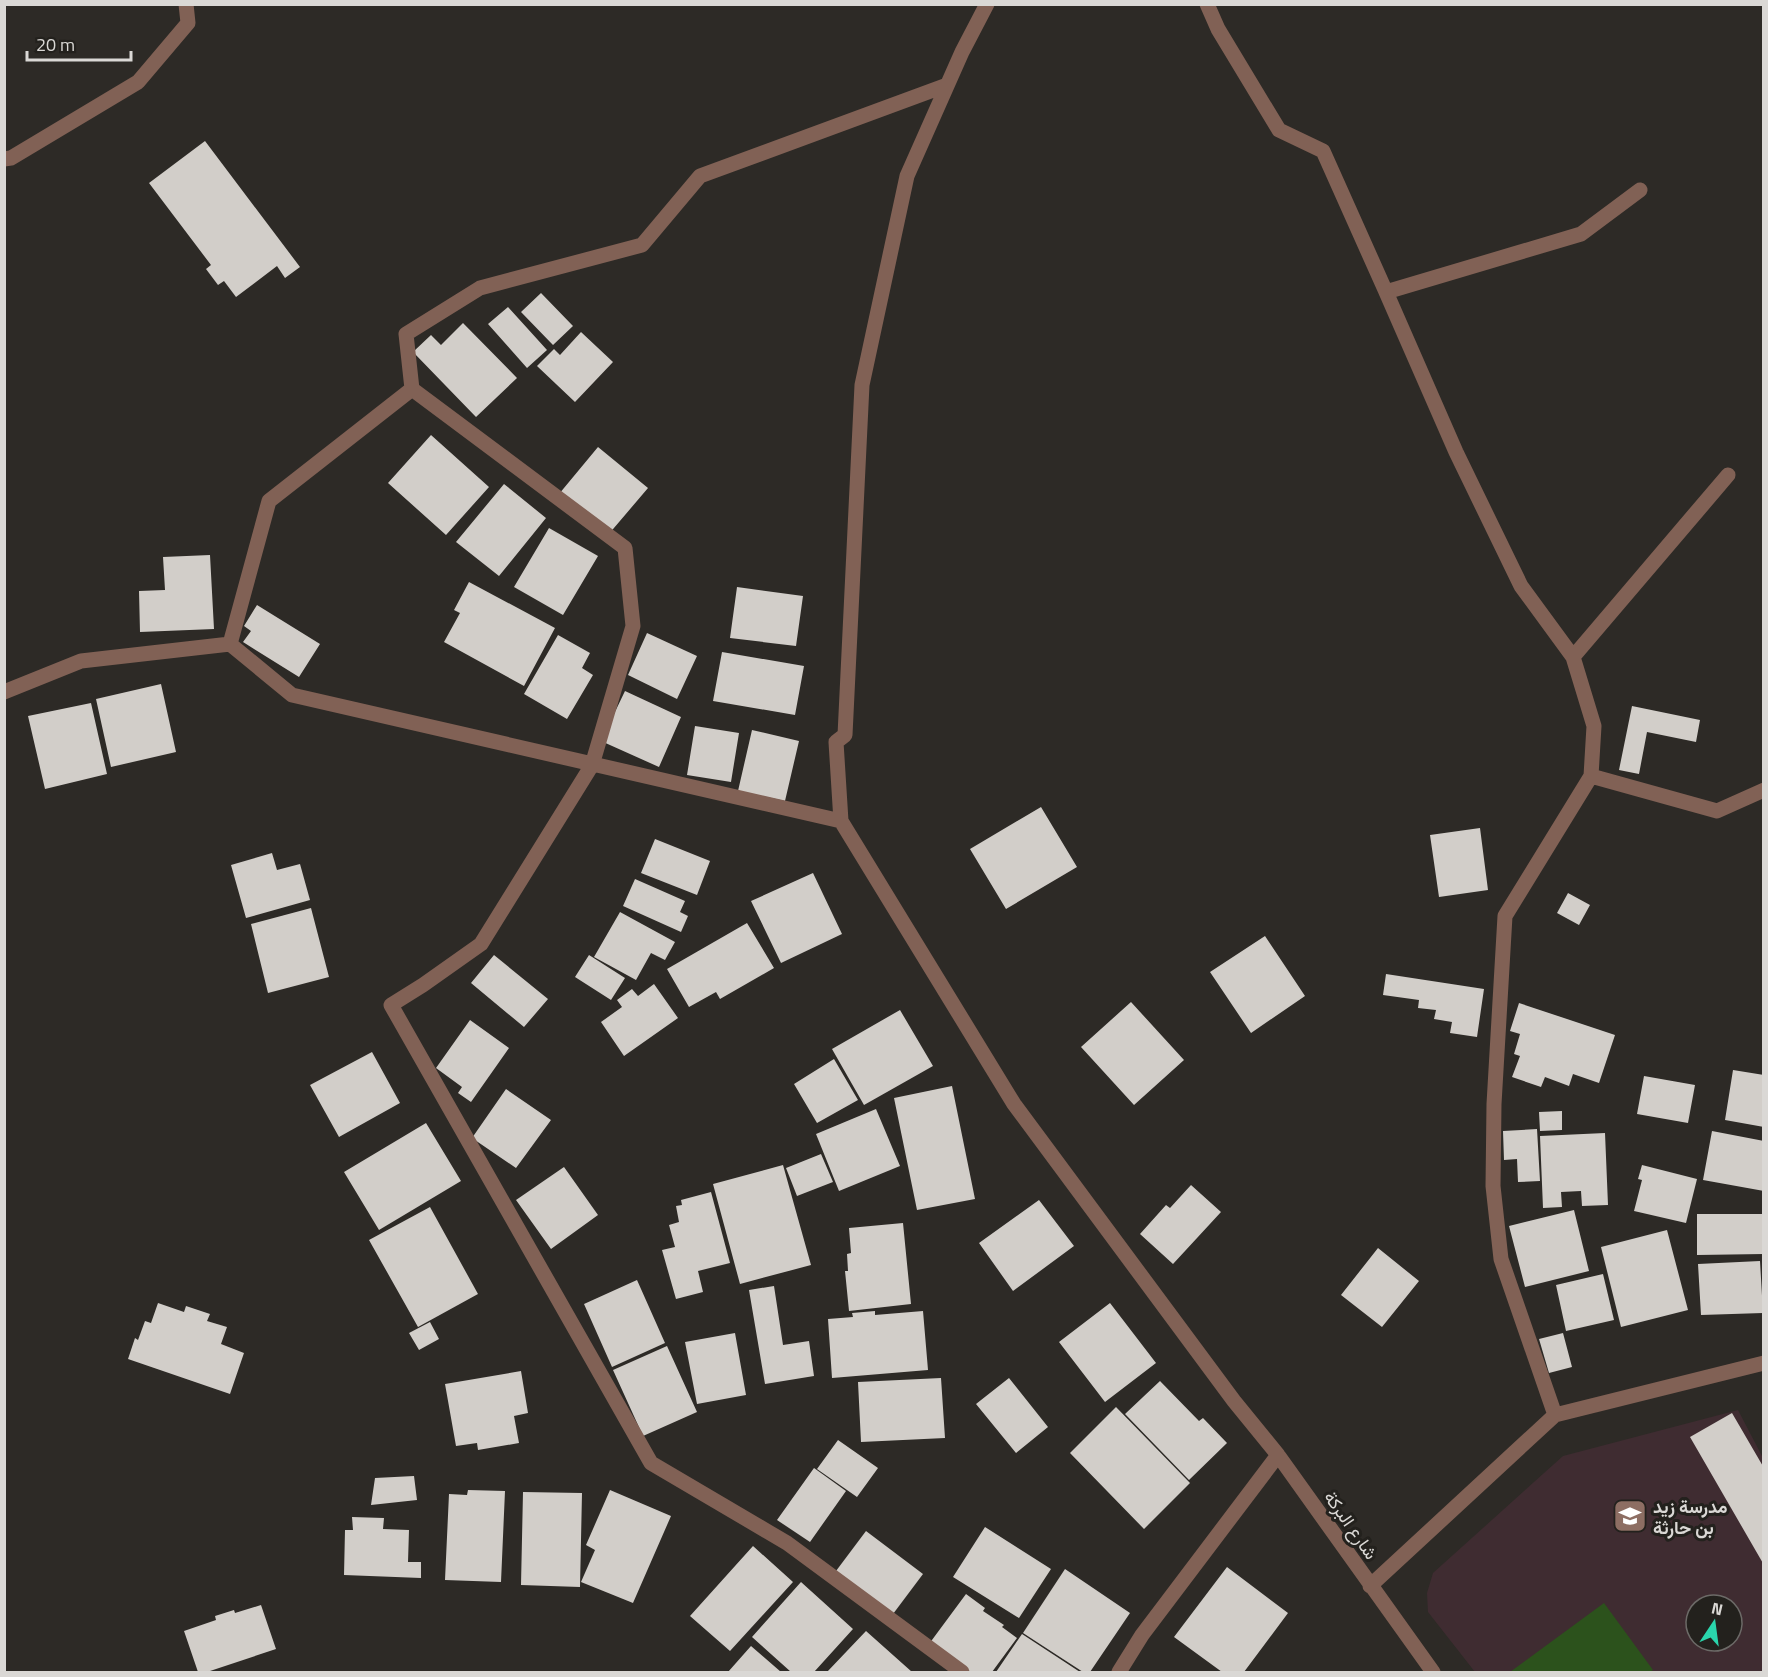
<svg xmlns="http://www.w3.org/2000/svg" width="1768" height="1677" viewBox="0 0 1768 1677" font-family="'Titillium Web',Vazirmatn,sans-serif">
<rect width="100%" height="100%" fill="#2d2a26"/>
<path fill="#3f2c31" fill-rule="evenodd" d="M1738,1410L1763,1458V1672H1475L1428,1612L1427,1593L1433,1573L1563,1456ZM1696,1605H1732V1641H1696Z"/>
<path fill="#2c521c" d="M1604,1603L1653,1670L1650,1672H1510Z"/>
<path fill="#d2cec9" d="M205,141L300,267L285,278L277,266L236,297L224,281L218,285L206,269L211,265L149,183Z
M541,293L573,326L553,345L521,312Z
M508,307L547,350L527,368L488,324Z
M463,323L517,378L476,417L413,352L431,335L441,345Z
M581,332L613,362L575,402L537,366L554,349L560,355Z
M431,435L489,487L446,535L388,483Z
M598,447L648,488L608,535L559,494Z
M504,484L546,518L499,576L456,542Z
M549,528L598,556L563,615L514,587Z
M210,555L214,629L140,632L139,591L165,590L163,557Z
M469,582L555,628L524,686L444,642L460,613L454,610Z
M737,587L803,596L796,646L730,638Z
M257,605L320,644L299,677L243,642L251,631L244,626Z
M647,633L697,656L677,699L628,675Z
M558,635L590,653L582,668L593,675L567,719L524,694Z
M722,652L804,666L795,715L713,701Z
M161,684L176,752L111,767L96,699Z
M625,691L681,717L659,767L601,741Z
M91,703L107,774L45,789L28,716Z
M1632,706L1700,720L1696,742L1647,732L1639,774L1619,770Z
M695,726L739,733L731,782L687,775Z
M752,730L799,741L785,801L738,791Z
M1041,807L1077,867L1006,909L970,849Z
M1480,828L1488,890L1439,897L1430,835Z
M655,839L710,861L697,895L641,873Z
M272,853L277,870L300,864L310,900L246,918L231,865Z
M813,873L842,934L781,963L751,901Z
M635,879L685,901L680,912L688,916L681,932L623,906Z
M1568,893L1590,905L1579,925L1557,913Z
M311,908L329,977L268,993L251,924Z
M620,912L675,942L665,960L651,953L636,980L594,957Z
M747,923L774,968L720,999L716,992L689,1007L667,969Z
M1265,936L1305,996L1251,1033L1210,972Z
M494,955L548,999L524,1027L471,983Z
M589,955L625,978L611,1000L575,977Z
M1386,974L1484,989L1477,1037L1450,1033L1452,1022L1434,1019L1436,1010L1418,1008L1419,1000L1383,995Z
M654,984L678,1018L624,1056L601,1022L622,1007L617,1000L632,989L638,996Z
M1131,1002L1184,1060L1134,1105L1081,1047Z
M1519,1003L1615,1035L1599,1083L1573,1074L1569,1086L1545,1077L1541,1087L1512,1077L1520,1056L1514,1054L1520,1034L1510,1031Z
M900,1010L933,1066L864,1105L832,1049Z
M470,1020L509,1048L471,1102L458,1093L462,1087L436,1068Z
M372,1052L400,1103L339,1137L310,1085Z
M834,1059L858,1100L817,1123L794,1084Z
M1733,1070L1764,1075V1127L1725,1120Z
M1644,1076L1695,1085L1688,1123L1637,1114Z
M952,1086L975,1199L917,1210L894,1098Z
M506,1089L551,1120L516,1168L472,1138Z
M876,1109L900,1166L839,1191L816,1134Z
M1562,1111V1130L1540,1131L1539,1112Z
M426,1123L461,1181L379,1230L344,1172Z
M1537,1129L1540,1181L1518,1182L1517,1159L1504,1160L1503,1131Z
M1712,1131L1764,1141V1191L1703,1180Z
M1605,1133L1608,1205L1582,1206L1581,1191L1561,1192L1562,1207L1543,1208L1540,1136Z
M821,1154L833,1182L797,1196L786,1168Z
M783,1165L811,1265L740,1284L713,1184Z
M1642,1165L1697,1179L1686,1223L1634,1211L1642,1180L1638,1179Z
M564,1167L598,1215L551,1249L516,1200Z
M1191,1185L1221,1212L1173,1264L1140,1234L1166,1205L1170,1208Z
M711,1192L730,1263L698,1271L703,1292L676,1299L662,1250L675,1247L669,1225L679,1222L676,1206L682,1205L681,1200Z
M1039,1200L1074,1246L1013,1291L979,1243Z
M430,1207L478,1294L418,1327L369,1240Z
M1574,1210L1589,1271L1525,1287L1509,1226Z
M1697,1214H1764V1254L1697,1255Z
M903,1223L911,1304L849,1311L845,1271H848L847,1254L851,1253L849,1228Z
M1667,1230L1688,1310L1621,1327L1601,1247Z
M1378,1248L1419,1281L1382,1327L1341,1295Z
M1760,1261L1763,1313L1701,1315L1698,1264Z
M1603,1274L1614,1320L1566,1331L1556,1285Z
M637,1280L665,1343L612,1367L584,1304Z
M774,1286L783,1345L809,1341L814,1376L765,1384L749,1290Z
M158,1303L184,1312L186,1306L210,1314L207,1321L227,1327L221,1344L244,1353L230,1394L128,1359L135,1338L138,1340L145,1321L151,1323Z
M1110,1303L1156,1363L1105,1402L1059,1342Z
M875,1311V1315L923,1311L928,1370L832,1378L828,1319L853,1317L852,1313Z
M430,1322L439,1339L419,1350L409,1333Z
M735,1333L746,1395L697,1404L685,1342Z
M1563,1333L1572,1367L1549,1373L1539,1339Z
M667,1346L697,1412L643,1436L613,1370Z
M521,1371L528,1413L514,1416L519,1443L478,1450L477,1443L456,1446L445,1384Z
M941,1378L945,1438L861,1442L858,1382Z
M1009,1378L1048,1427L1016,1453L976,1404Z
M1160,1381L1199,1421L1203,1418L1227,1443L1189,1480L1125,1414Z
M1116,1407L1190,1483L1144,1529L1070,1453Z
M1732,1413L1764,1468V1565L1690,1437Z
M838,1440L878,1468L857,1497L817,1469Z
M814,1468L846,1491L810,1542L777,1520Z
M414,1476L417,1500L371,1505L375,1478Z
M468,1490L505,1491L501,1582L445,1580L449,1494L467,1495Z
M610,1490L671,1516L633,1603L581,1582L595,1550L586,1545Z
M523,1492L582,1493L580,1587L521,1585Z
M352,1517L384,1518L383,1529L409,1530L408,1562H421V1578L344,1575L345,1530H353Z
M985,1527L1051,1569L1019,1618L953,1577Z
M866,1531L923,1574L893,1614L836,1571Z
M753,1546L793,1582L730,1651L690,1616Z
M1227,1567L1288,1613L1244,1672H1222L1174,1637Z
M1065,1569L1130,1613L1090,1672H1083L1023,1633Z
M801,1582L853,1629L814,1672H791L752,1637Z
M966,1594L985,1608L983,1611L1004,1625L1002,1627L1017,1638L992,1672H969L929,1644Z
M261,1605L276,1649L207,1672H198L184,1631L216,1620L215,1616L234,1610L235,1613Z
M866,1631L912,1672H827Z
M1022,1634L1080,1672H996Z
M751,1646L781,1672H728Z"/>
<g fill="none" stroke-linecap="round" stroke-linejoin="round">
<path stroke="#816155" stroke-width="15" d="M987,4L962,52L907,176L862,385L845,735L836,742L841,821L1014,1104L1234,1401L1278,1455L1433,1672
M1207,4L1218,29L1279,130L1323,151L1386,292
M4,159L11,158L138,82L188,23L186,4
M412,389L625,548L633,626L592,765L481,944L423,985L391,1005L651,1463L787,1543L962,1672
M230,644L269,501L412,389L406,334L480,288L642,245L700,176L947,85
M1573,657L1728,475
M4,692L81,661L230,644L292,695L841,821
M1591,776L1717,811L1764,790
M1555,1415L1501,1259L1493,1186L1494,1104L1505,916L1591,776L1594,726L1573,657L1521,586L1456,452L1386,292L1581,234L1640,190
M1370,1586L1555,1415L1764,1363
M1119,1672L1142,1635L1278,1455"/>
</g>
<defs>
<symbol id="school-square" viewBox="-11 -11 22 22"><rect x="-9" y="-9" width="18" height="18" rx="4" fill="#8d6e63" stroke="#23211d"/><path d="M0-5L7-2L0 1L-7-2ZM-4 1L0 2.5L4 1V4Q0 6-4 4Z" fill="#fff"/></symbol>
</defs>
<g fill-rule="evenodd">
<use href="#school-square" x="1611" y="1497" width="38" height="38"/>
</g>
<g text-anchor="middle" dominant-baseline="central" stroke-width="6" stroke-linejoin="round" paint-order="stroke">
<g font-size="18" font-weight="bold" fill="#dad8d5" stroke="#23211d" text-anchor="start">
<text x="1653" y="1506">مدرسة زيد<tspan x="1653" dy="21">بن حارثة</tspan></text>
</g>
<g font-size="18" fill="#dad8d5" stroke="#23211d">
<text transform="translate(1351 1525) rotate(55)">شارع البركة</text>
</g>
</g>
<rect width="1768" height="1677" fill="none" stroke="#dad8d5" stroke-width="12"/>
<g transform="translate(1714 1623) rotate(13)"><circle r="28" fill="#23211d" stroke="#6c6a67" stroke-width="1.5"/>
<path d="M0-4.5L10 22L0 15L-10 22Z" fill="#2ad5ac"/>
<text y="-9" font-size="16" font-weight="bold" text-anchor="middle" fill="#dad8d5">N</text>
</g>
<path d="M27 51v9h104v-9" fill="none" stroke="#dad8d5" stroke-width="3"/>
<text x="36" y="51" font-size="18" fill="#dad8d5" stroke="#23211d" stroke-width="4.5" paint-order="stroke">20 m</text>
</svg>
